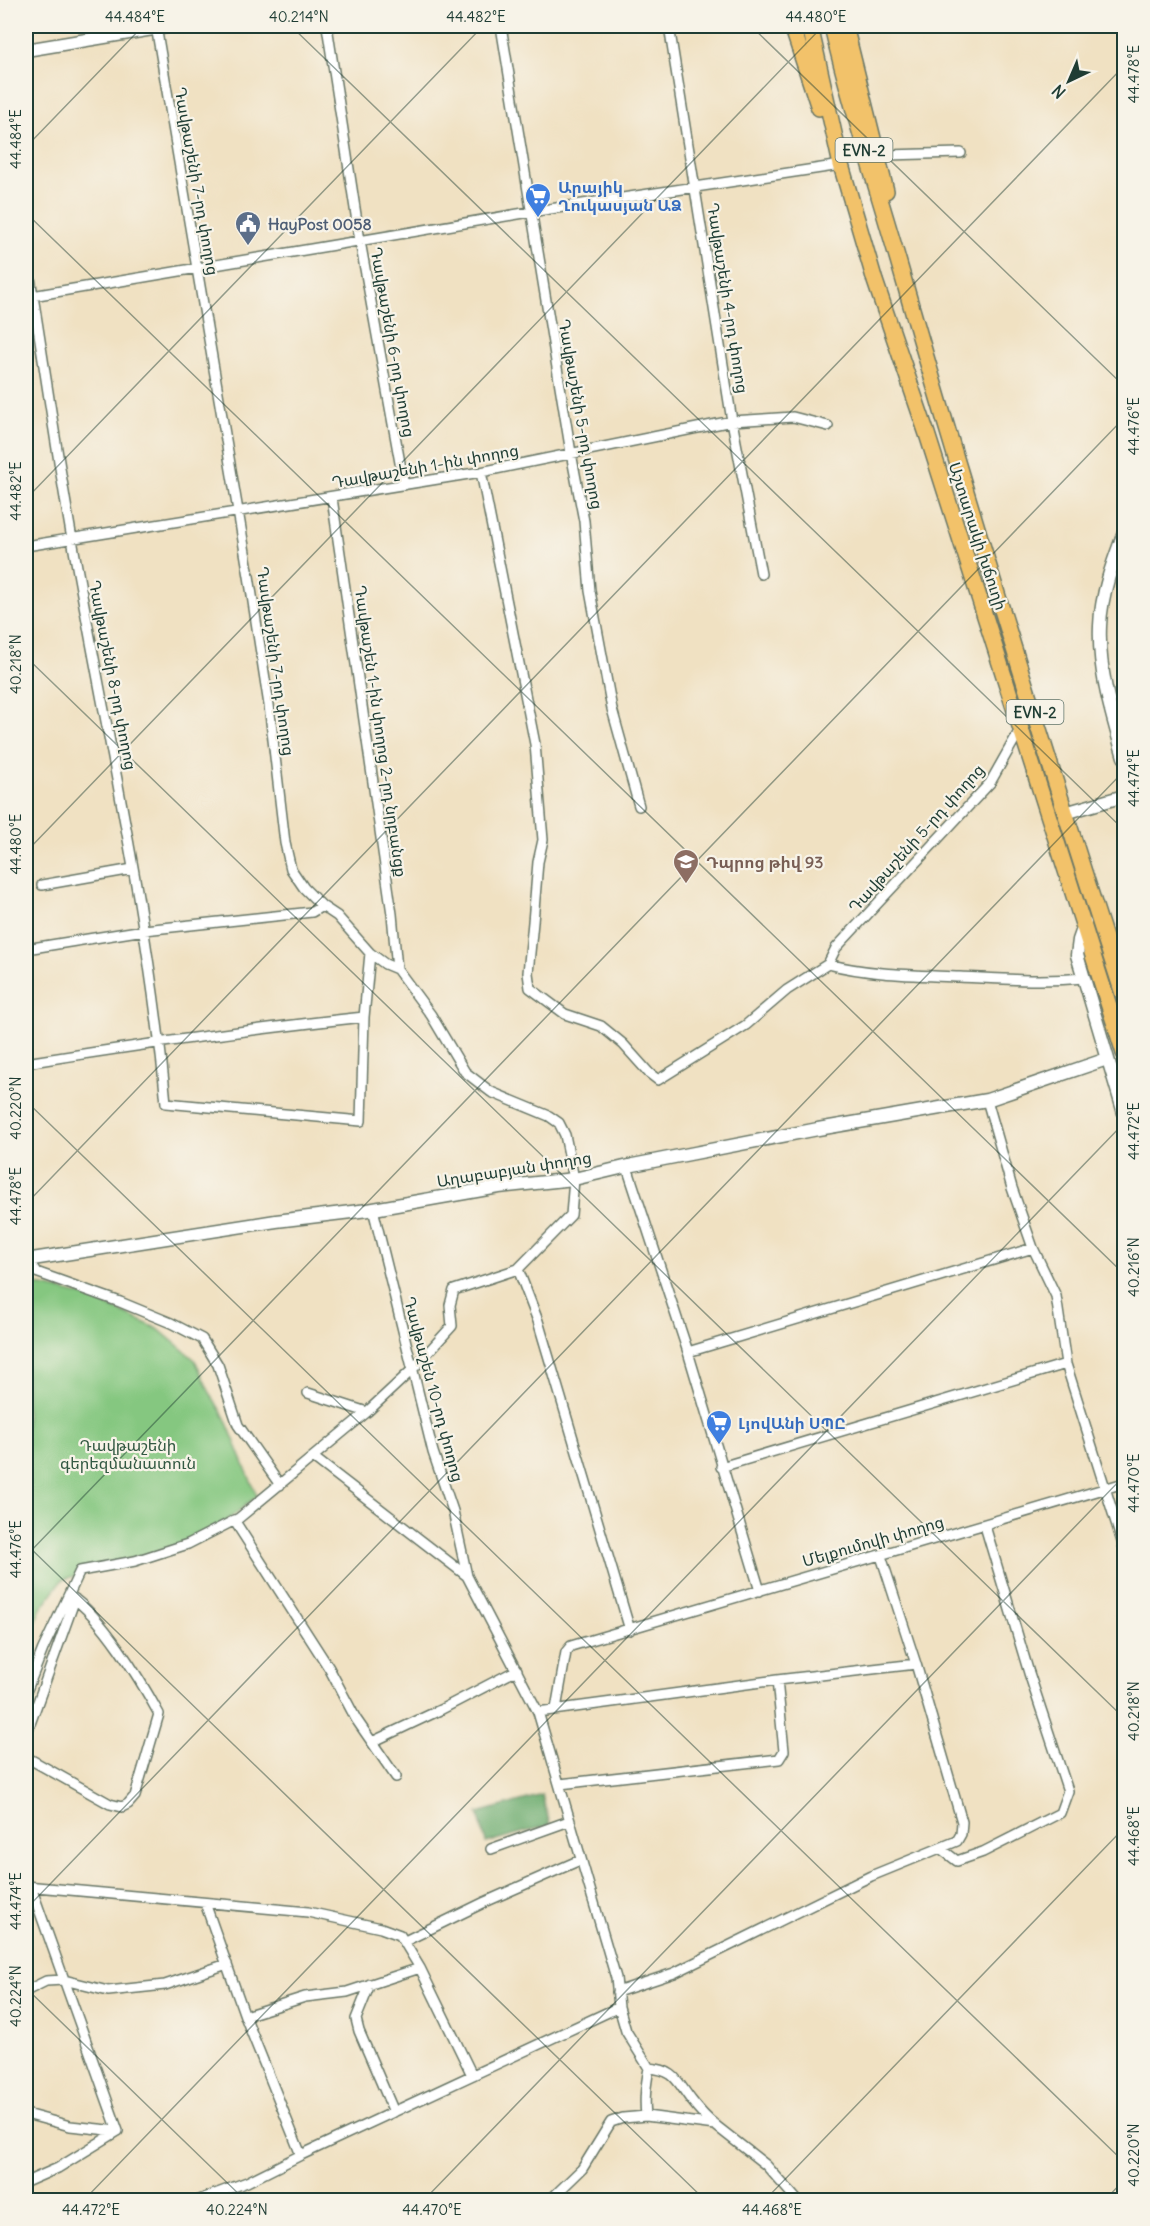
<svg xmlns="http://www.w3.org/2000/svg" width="1150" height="2226" viewBox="0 0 1150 2226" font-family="Delius,'Noto Sans Armenian',sans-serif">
<rect width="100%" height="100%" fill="#f7f3e8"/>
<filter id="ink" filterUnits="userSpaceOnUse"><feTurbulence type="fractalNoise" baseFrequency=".0167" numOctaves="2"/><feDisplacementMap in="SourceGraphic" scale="12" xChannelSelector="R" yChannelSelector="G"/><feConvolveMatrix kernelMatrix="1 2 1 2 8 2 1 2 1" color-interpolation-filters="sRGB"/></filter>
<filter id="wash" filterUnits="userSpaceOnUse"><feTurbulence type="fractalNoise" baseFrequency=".008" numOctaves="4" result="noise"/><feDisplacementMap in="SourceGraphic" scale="24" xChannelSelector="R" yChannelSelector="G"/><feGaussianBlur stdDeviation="1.35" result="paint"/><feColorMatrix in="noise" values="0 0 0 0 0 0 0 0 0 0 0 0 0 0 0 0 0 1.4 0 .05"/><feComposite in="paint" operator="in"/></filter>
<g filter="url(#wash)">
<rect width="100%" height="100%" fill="#f0e1c2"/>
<path fill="#85c780" stroke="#52825a" stroke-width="1.5" d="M26,1285L44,1286L91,1298L158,1329L195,1360L209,1391L225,1418L257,1496L214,1531L164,1550L111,1564L62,1580L40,1610L26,1648Z"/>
<path fill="#6cac6e" stroke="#467451" stroke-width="1.5" d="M542,1795L550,1825L486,1843L478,1813Z"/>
</g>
<g filter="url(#ink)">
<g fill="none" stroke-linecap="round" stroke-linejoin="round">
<defs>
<path id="minor" d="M327,26L360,241L404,485
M501,26L571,453L584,521L590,591L612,709L639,806
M669,26L732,421L761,574
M880,161L887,155L961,153
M26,253C42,348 55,444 72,539C105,727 148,913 166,1103L361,1121L364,1017
M26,297L530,212L841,165
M481,472L535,744L543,840L538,862L533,922L528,973L530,988L565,1014L601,1026L623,1044L649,1073L658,1080L746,1025L787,990L828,964C870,975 916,975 960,977C1002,979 1043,982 1084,978
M332,498L392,914L397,969
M26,546L481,472L732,421L793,417L828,426
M42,885L133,869
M26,949L144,930L312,912L322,906
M828,964L836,948L990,783L1021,728
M26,1063C138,1045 251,1029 364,1017L370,953
M987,1100L1012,1188L1033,1248L1056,1296L1066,1364L1124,1548
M627,1167L688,1352L760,1591
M373,1209L433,1452L453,1511L467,1576
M28,1260L36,1272L120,1302L171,1323L202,1339L218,1365L238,1425L280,1485
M518,1269L538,1321L630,1630
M688,1352L1033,1248
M308,1393L367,1412
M313,1457L467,1576L538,1712L616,1978L619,2007L626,2031L649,2068C646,2085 644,2098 646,2116L623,2118L611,2122L582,2169L550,2200
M721,1467L1066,1364
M234,1520L329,1668L356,1719L396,1777
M26,1692L43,1649L80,1571L135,1561L188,1544L239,1518L367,1412L412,1370L452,1326L450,1305L454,1290L518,1269L571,1215L574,1179L565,1135L559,1123L549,1116L491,1092L465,1072L431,1015L397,969L385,964L370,953L337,916L322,906L304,888L291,869L285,843L269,705L249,576L156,26
M556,1709L566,1652L571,1646L1124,1483
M538,1712L777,1680L916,1664
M26,1735L75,1599
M372,1742L440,1710L517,1670
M26,1757L110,1804L122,1807L128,1804L135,1796L159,1714C140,1679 102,1616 69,1595
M560,1784L779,1759L784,1751L777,1680
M940,1848L957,1861L983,1852L1060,1813L1068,1791L1029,1673L985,1526
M491,1849L569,1821
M26,1886L308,1912L381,1928L400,1935L420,1968L472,2075
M31,1887L118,2131
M205,1903L245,2016
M405,1941L485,1902L580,1860
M370,1984L356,2019L359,2031L394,2112
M26,1991L46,1981L64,1980L108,1991L165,1985L227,1964
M617,1992L674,1973L871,1876L957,1841L961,1834L962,1822L916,1664L881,1556
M649,2068C676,2070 677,2082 692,2101C699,2110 706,2118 715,2125
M26,2114L70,2126L118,2131
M646,2116L715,2125L766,2165L797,2200
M301,2155L245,2016L305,1997L347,1992L420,1968
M26,2182L58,2168L118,2131
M199,2200L247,2182L301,2155L619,2007"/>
<path id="tertiary" d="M26,50L171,26
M1124,533C1113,562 1101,594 1100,626C1098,671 1112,715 1124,757
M1065,813L1124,796
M1085,923L1079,940L1077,955L1124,1113
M26,1260L276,1221L368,1210L499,1187L574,1179L633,1165L818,1129L987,1100L1107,1059"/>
<path id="primary" d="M792,26L819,108
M810,26L841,165L875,281L927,434L1124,1053
M832,26C853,117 883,205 908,295C976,531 1049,764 1124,997
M845,26L886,191"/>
</defs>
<use href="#minor" stroke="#687666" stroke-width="12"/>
<use href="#tertiary" stroke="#687666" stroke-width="15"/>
<use href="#primary" stroke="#687666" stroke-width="18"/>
<use href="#minor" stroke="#fff" stroke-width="9"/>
<use href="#tertiary" stroke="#fff" stroke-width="12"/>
<use href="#primary" stroke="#f2c26a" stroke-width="15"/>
</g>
</g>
<path fill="none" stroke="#1f3d34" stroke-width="1.5" stroke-opacity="0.45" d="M291,26L1124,830M751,26L1124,386M26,147L143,26M26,213L1124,1274M26,499L483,26M26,657L1124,1718M26,852L823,26M26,1101L1124,2162M26,1204L1124,66M26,1544L705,2200M26,1556L1124,418M26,1909L1124,771M26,1988L245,2200M84,2200L1124,1123M424,2200L1124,1476M765,2200L1124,1828M1105,2200L1124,2180"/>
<defs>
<symbol id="supermarket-pin" viewBox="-11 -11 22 30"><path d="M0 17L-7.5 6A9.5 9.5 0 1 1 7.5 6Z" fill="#3f7fe0" stroke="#f7f3e8"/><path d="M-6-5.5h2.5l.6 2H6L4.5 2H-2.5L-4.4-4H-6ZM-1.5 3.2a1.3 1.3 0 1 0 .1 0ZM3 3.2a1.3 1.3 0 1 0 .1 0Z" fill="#fff"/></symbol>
<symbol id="civic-pin" viewBox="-11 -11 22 30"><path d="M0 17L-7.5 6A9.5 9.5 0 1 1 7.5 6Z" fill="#5c6f8a" stroke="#f7f3e8"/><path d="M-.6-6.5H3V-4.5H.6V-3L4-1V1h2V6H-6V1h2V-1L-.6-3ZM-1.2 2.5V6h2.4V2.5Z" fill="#fff"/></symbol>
<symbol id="school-pin" viewBox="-11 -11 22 30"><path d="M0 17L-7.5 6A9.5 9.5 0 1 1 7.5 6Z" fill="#8d6e63" stroke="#f7f3e8"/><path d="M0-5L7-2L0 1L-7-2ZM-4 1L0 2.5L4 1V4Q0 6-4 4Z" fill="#fff"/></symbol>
</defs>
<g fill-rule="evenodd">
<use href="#supermarket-pin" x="523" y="181" width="30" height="40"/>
<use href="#civic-pin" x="233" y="209" width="30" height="40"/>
<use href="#school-pin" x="671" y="847" width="30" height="40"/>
<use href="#supermarket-pin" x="704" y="1408" width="30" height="40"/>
</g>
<g text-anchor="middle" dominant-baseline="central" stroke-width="4.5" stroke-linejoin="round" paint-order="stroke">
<g fill="#f7f3e8" stroke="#60746a" stroke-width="1.5">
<rect x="835.5" y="138" width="57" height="24" rx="4.5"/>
<rect x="1006.5" y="700" width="57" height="24" rx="4.5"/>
</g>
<g font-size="15" font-weight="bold" fill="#1f3d34">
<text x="864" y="150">EVN-2</text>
<text x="1035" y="712">EVN-2</text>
</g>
<g font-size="16" fill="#1f3d34" stroke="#f7f3e8">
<text transform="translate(197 181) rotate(80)">Դավթաշենի 7-րդ փողոց</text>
<text transform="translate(728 298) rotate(81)">Դավթաշենի 4-րդ փողոց</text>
<text transform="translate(393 342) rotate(80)">Դավթաշենի 6-րդ փողոց</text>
<text transform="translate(581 414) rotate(80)">Դավթաշենի 5-րդ փողոց</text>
<text transform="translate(425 466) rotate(-10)">Դավթաշենի 1-ին փողոց</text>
<text transform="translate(978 536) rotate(72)">Աշտարակի խճուղի</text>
<text transform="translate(276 661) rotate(82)">Դավթաշենի 7-րդ փողոց</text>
<text transform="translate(113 675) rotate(79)">Դավթաշենի 8-րդ փողոց</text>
<text transform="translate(381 731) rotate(82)">Դավթաշեն 1-ին փողոց 2-րդ նրբանցք</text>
<text transform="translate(916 838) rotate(-48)">Դավթաշենի 5-րդ փողոց</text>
<text transform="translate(514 1169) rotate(-9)">Աղաբաբյան փողոց</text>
<text transform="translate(434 1389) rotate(75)">Դավթաշեն 10-րդ փողոց</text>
<text transform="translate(873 1541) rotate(-16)">Մելքումովի փողոց</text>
</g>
<g font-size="16" font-weight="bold" fill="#366cbe" stroke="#f7f3e8" text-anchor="start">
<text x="558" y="187">Արայիկ<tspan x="558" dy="18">Ղուկասյան ԱՁ</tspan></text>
<text x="738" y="1423">ԼյովԱնի ՍՊԸ</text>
</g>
<g font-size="16" font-weight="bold" fill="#4e5e75" stroke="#f7f3e8" text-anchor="start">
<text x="268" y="224">HayPost 0058</text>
</g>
<g font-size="16" font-weight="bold" fill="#785e54" stroke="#f7f3e8" text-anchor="start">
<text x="706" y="862">Դպրոց թիվ 93</text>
</g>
<g font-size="16" fill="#335943" stroke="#f7f3e8">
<text x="128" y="1445">Դավթաշենի<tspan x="128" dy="18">գերեզմանատուն</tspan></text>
</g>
</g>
<rect width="1150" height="2226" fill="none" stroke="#f7f3e8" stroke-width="66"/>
<g transform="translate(1069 81) rotate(224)" stroke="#f7f3e8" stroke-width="4.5" paint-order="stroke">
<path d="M0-4.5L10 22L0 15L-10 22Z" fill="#1f3d34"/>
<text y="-9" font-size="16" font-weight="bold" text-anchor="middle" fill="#1f3d34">N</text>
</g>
<rect x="33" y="33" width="1084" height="2160" fill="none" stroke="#1f3d34" stroke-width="2"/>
<g font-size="15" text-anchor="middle" fill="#1f3d34">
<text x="135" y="22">44.484°E</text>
<text x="299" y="22">40.214°N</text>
<text x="476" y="22">44.482°E</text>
<text x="816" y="22">44.480°E</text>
<text transform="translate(1134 74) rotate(-90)" y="5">44.478°E</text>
<text transform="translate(16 139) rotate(-90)" y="5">44.484°E</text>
<text transform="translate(1134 426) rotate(-90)" y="5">44.476°E</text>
<text transform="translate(16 491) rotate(-90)" y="5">44.482°E</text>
<text transform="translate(16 664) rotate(-90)" y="5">40.218°N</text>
<text transform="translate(1134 778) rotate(-90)" y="5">44.474°E</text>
<text transform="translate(16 844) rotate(-90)" y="5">44.480°E</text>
<text transform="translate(16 1108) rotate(-90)" y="5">40.220°N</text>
<text transform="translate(1134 1131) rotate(-90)" y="5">44.472°E</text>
<text transform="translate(16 1196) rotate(-90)" y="5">44.478°E</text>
<text transform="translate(1134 1267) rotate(-90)" y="5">40.216°N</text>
<text transform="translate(1134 1483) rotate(-90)" y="5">44.470°E</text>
<text transform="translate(16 1549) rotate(-90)" y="5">44.476°E</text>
<text transform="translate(1134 1711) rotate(-90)" y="5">40.218°N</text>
<text transform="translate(1134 1836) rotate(-90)" y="5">44.468°E</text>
<text transform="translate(16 1901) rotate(-90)" y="5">44.474°E</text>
<text transform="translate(16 1996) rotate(-90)" y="5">40.224°N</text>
<text transform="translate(1134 2155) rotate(-90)" y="5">40.220°N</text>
<text x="91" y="2215">44.472°E</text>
<text x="237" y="2215">40.224°N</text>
<text x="432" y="2215">44.470°E</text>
<text x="772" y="2215">44.468°E</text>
</g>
</svg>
